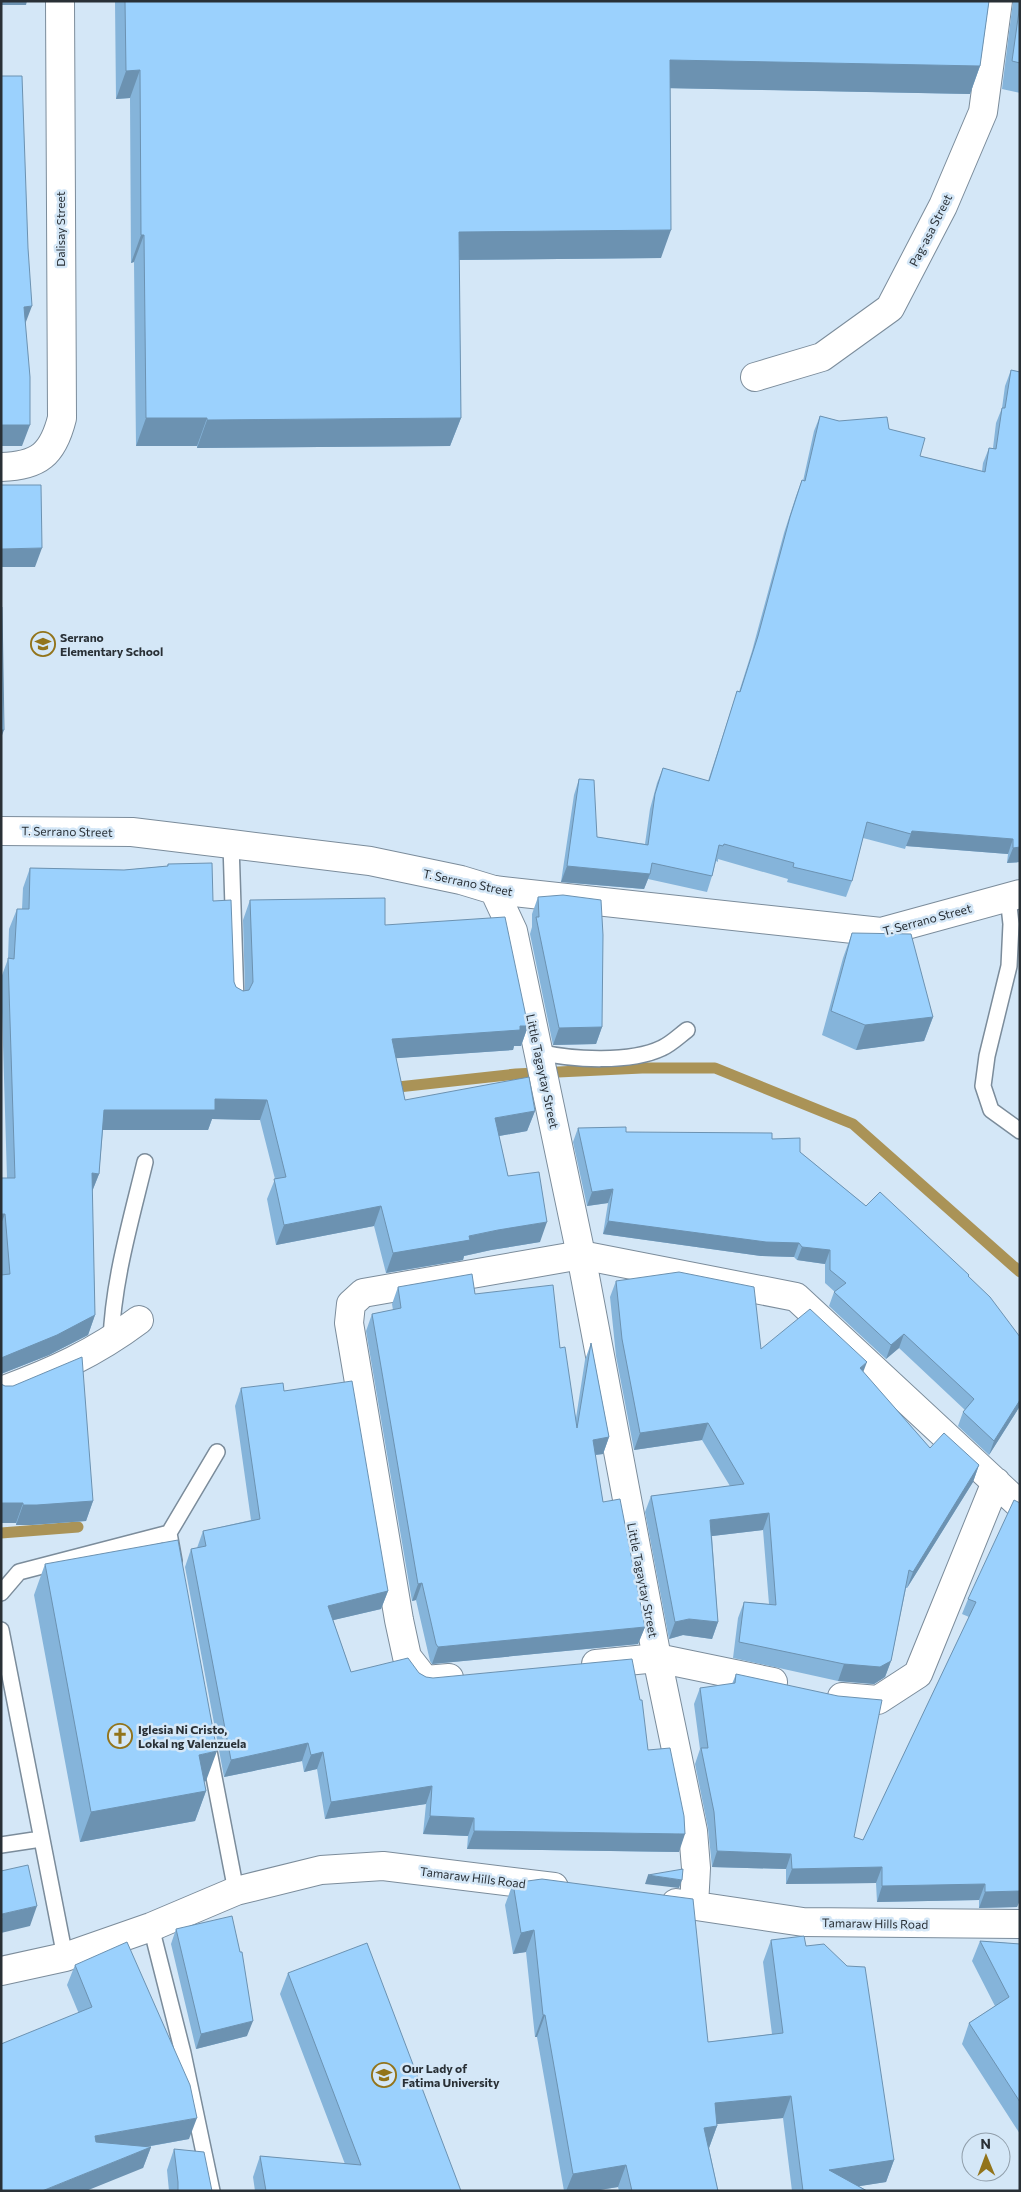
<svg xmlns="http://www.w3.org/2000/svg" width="1021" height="2192" viewBox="0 0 1021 2192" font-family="Commissioner,sans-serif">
<rect width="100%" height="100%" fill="#d4e7f7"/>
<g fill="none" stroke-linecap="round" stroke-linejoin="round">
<path stroke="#aa9357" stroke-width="11" d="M389,1088L516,1074L642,1068H715L853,1124L1020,1272
M1,1533L78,1527"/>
<defs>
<path id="service" d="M231,844L236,1002
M1008,897L1011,924L1009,966L987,1056L983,1086L991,1110L1020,1131
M539,1052C572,1060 631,1063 662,1048C671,1044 679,1036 687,1030
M111,1341C113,1281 131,1220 145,1162
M169,1533L174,1561
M1,1593L19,1572L169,1533L217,1452
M1,1630L65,1957
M208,1746L236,1891
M1,1845L41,1839
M151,1927L183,2053L212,2191"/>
<path id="minor" d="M755,377L822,357L890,308L943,206L983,112L998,1
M1,467C39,466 53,454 62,418L60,1
M494,890L881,932L1020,894
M1,1391C53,1372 95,1353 139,1320
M596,1664L657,1658L773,1682
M449,1678L425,1680L407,1657L399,1620L349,1323L351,1304L363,1293L581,1255L796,1297L1020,1505
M842,1697L878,1700L918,1674L996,1482"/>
<path id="tertiary" d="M1,831L132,832L231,844L370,861L461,880L494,890L513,931L581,1255L657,1658L693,1831L696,1868L694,1906
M676,1903L803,1922L1020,1924
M1,1971L65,1957L151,1927L236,1891L321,1870L383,1866L554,1887"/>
</defs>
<use href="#service" stroke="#7b8c9b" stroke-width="18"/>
<use href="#minor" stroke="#7b8c9b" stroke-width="30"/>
<use href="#tertiary" stroke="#7b8c9b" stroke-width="30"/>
<use href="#service" stroke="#fff" stroke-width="15"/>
<use href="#minor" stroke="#fff" stroke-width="28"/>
<use href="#tertiary" stroke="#fff" stroke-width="28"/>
</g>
<path fill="#85b4da" d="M115,1H989L980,66L970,94L670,88L661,258L459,260L461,418L450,446L197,448V446H136L134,262L131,263L130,98L116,99Z
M1013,1H1020V93L1002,89Z
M1011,370L1020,372V862L1007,863L1008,854L906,846L905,849L863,838L852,881L846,897L787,882L788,879L718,859V862L716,861L712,876L707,892L648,879L644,889L561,882L574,795L579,779L597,837L645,844L650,809L657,783L663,768L708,781L732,707L737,691L739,692L752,651L784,533L796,496L802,480L803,481L814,431L820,416L839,421L889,429L920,456L982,471L983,463L989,448H993L996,423L1002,408L1005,386Z
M168,864L213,901L234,982L236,987L243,991H245L243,920L250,900L385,925L528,1026L521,1046H514L513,1050L396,1058L405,1100L535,1111L527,1131L499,1136L508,1176L540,1242L491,1250L464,1256L463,1260L386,1273L374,1226L276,1245L267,1199L275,1179L260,1120L212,1119L208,1130H103L99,1174L92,1192L95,1315L88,1335L49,1355L1,1374V1178H7L1,978L8,959L9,929L17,909H22L23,888L30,868L124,870L167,866Z
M538,897L602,1027L596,1044L553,1045L530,934L532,927V914Z
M852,933L933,1017L924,1041L856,1050L822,1035L843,958Z
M578,1128L626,1132L772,1139L800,1152L866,1206L968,1277L1020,1337V1406L989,1455L958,1426L963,1412L965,1410L899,1348L886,1359L829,1306L834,1292H835L825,1283V1264L797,1260L794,1257L761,1256L603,1234L608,1203L587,1206L573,1142Z
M616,1281L761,1349L863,1372L930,1448L979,1465L973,1482L907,1588H906L891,1661L885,1677L874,1684L838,1681L733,1658L738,1618L744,1602L769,1604L763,1530L712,1536L718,1622L712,1639L683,1635L669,1639L645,1512L651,1496L730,1486L702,1440L634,1450L616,1356L610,1297Z
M398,1287L475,1294L560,1348L576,1418L585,1360L591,1343L609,1437L603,1454L595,1455L603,1502L645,1627L638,1644L432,1664L430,1661L416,1600L412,1601L366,1331L372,1314L393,1310L392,1304Z
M1,1384L93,1501L86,1521L30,1525H16V1523H1Z
M241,1388L284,1391L388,1591L381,1609L333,1620L351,1672L419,1673L426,1677L648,1750L679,1852L467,1849L468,1836L423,1834L426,1804L325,1819L317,1769L304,1772L302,1761L224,1777L185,1567L191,1549L197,1548L203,1531L251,1520L235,1406Z
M1020,1503V1900L1017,1907L979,1908V1900L877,1902L876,1883L786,1884V1869L712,1867L708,1828L695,1764L700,1749L694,1704L700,1688L732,1684L736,1674L854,1837L863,1840L969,1617L962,1614L968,1599Z
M45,1564L206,1781L204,1782L206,1791L195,1821L80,1842L34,1595Z
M513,1883L708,2042L772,2034L763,1962L771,1940L806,1946L894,2160L886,2182L859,2186L867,2191H792L783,2118L717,2124V2126L709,2148L718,2191H619L618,2187L593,2191H564L537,2037H535L526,1952L513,1954L505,1905Z
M176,1929L247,2036L196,2049L171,1944Z
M980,1941L1020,1944V2134L962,2044L969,2023L995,2006L972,1961Z
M75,1965L189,2139L146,2147H151L143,2168L67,1985Z
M288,1973L461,2191H255L253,2177L260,2156L345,2164L280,1994Z
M174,2149L212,2191H169L167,2170Z"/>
<path fill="#6c92b1" d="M1,1H27L26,5H1Z
M670,60L980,66L970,94L660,88Z
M140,70L130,98L116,99L126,71Z
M671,230L661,258L449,260L459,232Z
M141,235H144L134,262L131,263Z
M32,306L24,327V307Z
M146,418H207L197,446H136Z
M461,418L450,446L197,448L207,420Z
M1,425H30L22,446H1Z
M42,548L35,567H1V549Z
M1,730H4L1,738Z
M912,831L1013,839L1008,854L906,846Z
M1020,847V862L1007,863L1013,848Z
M567,866L650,874L644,889L561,882Z
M933,1017L924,1041L856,1050L865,1025Z
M520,1026H528L521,1046H514L513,1050L385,1059L392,1039Z
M602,1027L596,1044L553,1045L559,1028Z
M215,1099L267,1100L260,1120L212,1119L208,1130H97L104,1110Z
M535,1111L527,1131L488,1138L495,1118Z
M92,1173L99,1174L91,1194Z
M613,1189L608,1203L587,1206L592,1192Z
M381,1206L374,1226L276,1245L284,1225Z
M1,1214H5L1,1224Z
M608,1221L799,1243L794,1257L761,1256L603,1234Z
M547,1222L540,1242L491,1250L464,1256L463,1260L386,1273L393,1253L498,1230Z
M802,1247L830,1250L825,1264L797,1260Z
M95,1315L88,1335L49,1355L1,1374V1358Z
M904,1334L899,1348L886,1359L891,1345Z
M867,1362L861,1378L860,1368Z
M1020,1400V1406L989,1455L994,1441Z
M708,1423L702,1440L634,1450L640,1433Z
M609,1437L603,1454L586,1456L593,1440Z
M979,1465L973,1482L907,1588L913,1572Z
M93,1501L86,1521L30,1525H16L23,1505Z
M1,1503H23L16,1523H1Z
M769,1513L763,1530L704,1537L710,1520Z
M422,1583L416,1600L412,1601L418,1584Z
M388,1591L381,1609L321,1623L328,1606Z
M689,1619L718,1622L712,1639L683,1635L669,1639L675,1622Z
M645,1627L638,1644L432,1664L438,1647Z
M891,1661L885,1677L874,1684L838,1681L844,1664Z
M308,1743L302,1761L224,1777L231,1760Z
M217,1751L206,1781L188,1785L199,1755Z
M323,1752L317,1769L304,1772L311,1755Z
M432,1786L426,1804L325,1819L331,1802Z
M206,1791L195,1821L80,1842L91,1812Z
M430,1816L474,1818L468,1836L423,1834Z
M474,1831L685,1834L679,1852L467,1849Z
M717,1851L791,1854L786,1869L712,1867Z
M882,1867L876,1883L786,1884L792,1869Z
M648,1875L682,1880L679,1888L645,1884Z
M985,1884L979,1900L877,1902L882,1886Z
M1020,1891V1900L1017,1907L979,1908L985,1892Z
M37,1906L30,1926L1,1933L2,1914Z
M534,1930L526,1952L513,1954L521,1933Z
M543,2015H545L537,2037H535Z
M253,2021L247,2036L196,2049L201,2034Z
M791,2096L783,2118L707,2125L715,2103Z
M197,2118L189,2139L88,2157L95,2136Z
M717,2126L709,2148L696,2149L704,2128Z
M151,2147L143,2168L86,2191H42Z
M894,2160L886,2182L829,2191V2170Z
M626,2165L618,2187L593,2191H566L573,2174Z"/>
<path fill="#9bd1fd" stroke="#6c92b1" d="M125,1H989L980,66L670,60L671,230L459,232L461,418L207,420V418H146L144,235H141L140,70L126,71Z
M1020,4V63L1012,61Z
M1,76H22L28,248L32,306L24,307L30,377V425H1Z
M1011,370L1020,372V847L1013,848V839L912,831L911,834L867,822L852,881L793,867L794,863L724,844L723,846L719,845L712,876L652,863L650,874L567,866L579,779L594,780L597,837L648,845L655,794L663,768L709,781L737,691L740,692L758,636L790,517L802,480L805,481L820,416L839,421L887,417L889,429L925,438L920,456L985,472L989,448L996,449L1002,408H1005Z
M1,485H41L42,548L1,549Z
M2,607L4,730H1V607Z
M212,863L213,901L231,900L234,982L236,987L243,991L249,990L253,982L250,900L385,898V925L505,917L528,1026H520V1030L392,1039L405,1100L529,1077L535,1111L495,1118L508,1176L539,1172L547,1222L498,1230L469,1236L470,1240L393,1253L381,1206L284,1225L274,1179L286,1177L267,1100L215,1099V1110H104L99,1174L92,1173L95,1315L57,1335L1,1358V1275L10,1274L5,1214H1V1178H15L8,958L14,959L17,909H29L30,868L124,870L168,866V864Z
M563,895L601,900L603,935L602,1027L559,1028L536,917H539L538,897Z
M852,933L911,934L933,1017L865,1025L831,1011Z
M626,1127V1132L772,1133V1139L800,1138V1152L866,1206L880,1192L969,1275L968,1276L990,1297L1020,1337V1400L994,1441L963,1412L974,1399L904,1334L891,1345L834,1292L846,1283L830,1270V1250L802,1247L799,1243L766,1242L608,1221L613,1189L592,1192L578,1128Z
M679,1272L754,1287L761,1349L810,1309L867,1362L860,1368L930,1448L944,1433L979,1465L913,1572L909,1570L891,1661L880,1667L844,1664L739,1642L744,1602L776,1605L769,1513L710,1520L718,1622L689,1619L675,1622L651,1496L744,1484L708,1423L640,1433L622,1339L616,1281Z
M472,1274L475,1294L553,1285L560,1348L565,1347L577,1428L591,1343L609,1437L593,1440L603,1502L620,1499L645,1627L438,1647L436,1644L422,1583L418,1584L372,1314L401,1308L398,1287Z
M82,1357L93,1501L37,1505H23V1503H1V1384L5,1386H13Z
M352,1381L388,1591L328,1606L351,1672L408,1658L419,1673L426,1677L433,1678L632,1659L640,1700H642L648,1750L670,1748L684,1816L685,1834L474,1831V1818L430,1816L432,1786L331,1802L323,1752L311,1755L308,1743L231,1760L191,1549L206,1546L203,1531L260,1519L241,1388L283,1383L284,1391Z
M1014,1500L1020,1503V1891L985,1892V1884L882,1886V1867L792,1869L791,1854L717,1851L714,1812L701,1748H708L700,1688L735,1683L736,1674L838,1696L882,1700L854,1837L863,1840L976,1602L968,1599Z
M178,1540L217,1751L199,1755L206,1791L91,1812L45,1564Z
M28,1865L37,1906L2,1914L3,1918H1V1871Z
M683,1869L682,1880L648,1875Z
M542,1879L693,1899L708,2042L783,2033L771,1940L804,1936L806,1946L824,1944L847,1966L865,1967L894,2160L829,2170L867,2191H803L791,2096L715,2103L717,2126L704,2128L718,2191H632L626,2165L573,2174L545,2015H543L534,1930L521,1933L513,1883Z
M232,1916L240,1952H242L253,2021L201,2034L176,1929Z
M980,1941L1020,1944V2102L969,2023L1009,1997Z
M127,1942L190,2085L197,2118L95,2136L96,2142L151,2147L42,2191H1V2044L92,2007L75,1965Z
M367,1943L461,2191H266L260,2156L361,2165L288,1973Z
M174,2149L204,2152L212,2191H178V2182Z"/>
<defs>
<symbol id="school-ring" viewBox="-11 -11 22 22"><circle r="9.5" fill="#d4e7f7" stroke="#92741b" stroke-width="1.5"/><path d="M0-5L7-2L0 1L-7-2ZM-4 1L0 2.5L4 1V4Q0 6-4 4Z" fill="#92741b"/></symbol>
<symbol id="church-ring" viewBox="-11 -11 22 22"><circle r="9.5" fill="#d4e7f7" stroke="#92741b" stroke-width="1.5"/><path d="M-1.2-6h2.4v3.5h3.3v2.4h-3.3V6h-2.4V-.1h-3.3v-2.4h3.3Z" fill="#92741b"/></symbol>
<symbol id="university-ring" viewBox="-11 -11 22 22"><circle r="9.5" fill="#d4e7f7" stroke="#92741b" stroke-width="1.5"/><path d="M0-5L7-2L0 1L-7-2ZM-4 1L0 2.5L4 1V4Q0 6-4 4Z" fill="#92741b"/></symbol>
</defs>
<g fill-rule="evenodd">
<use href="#school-ring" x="29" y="630" width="28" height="28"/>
<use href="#church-ring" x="106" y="1722" width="28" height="28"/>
<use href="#university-ring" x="370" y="2061" width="28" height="28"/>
</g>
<g text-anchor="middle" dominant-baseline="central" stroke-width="5" stroke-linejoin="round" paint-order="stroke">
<g font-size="12" fill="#293036" stroke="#d4e7f7">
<text transform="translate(60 229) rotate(-90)">Dalisay Street</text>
<text transform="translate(930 230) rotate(-63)">Pag-asa Street</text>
<text transform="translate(67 831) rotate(1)">T. Serrano Street</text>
<text transform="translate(468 882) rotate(12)">T. Serrano Street</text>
<text transform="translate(927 919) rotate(-15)">T. Serrano Street</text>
<text transform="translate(543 1071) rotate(78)">Little Tagaytay Street</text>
<text transform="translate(643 1580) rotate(79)">Little Tagaytay Street</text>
<text transform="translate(473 1877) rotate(7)">Tamaraw Hills Road</text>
<text transform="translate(875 1923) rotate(1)">Tamaraw Hills Road</text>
</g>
<g font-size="12" font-weight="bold" fill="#293036" stroke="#d4e7f7" text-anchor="start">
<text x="60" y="637">Serrano<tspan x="60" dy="14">Elementary School</tspan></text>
<text x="138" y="1729">Iglesia Ni Cristo,<tspan x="138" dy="14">Lokal ng Valenzuela</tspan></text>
<text x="402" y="2068">Our Lady of<tspan x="402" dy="14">Fatima University</tspan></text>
</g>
</g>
<rect width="1021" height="2192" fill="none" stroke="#293036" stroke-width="5"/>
<g transform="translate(986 2157) rotate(359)"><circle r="24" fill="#d4e7f7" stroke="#909eaa"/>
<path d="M0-4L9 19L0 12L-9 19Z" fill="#92741b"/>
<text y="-8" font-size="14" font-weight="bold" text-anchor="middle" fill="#293036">N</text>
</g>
</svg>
